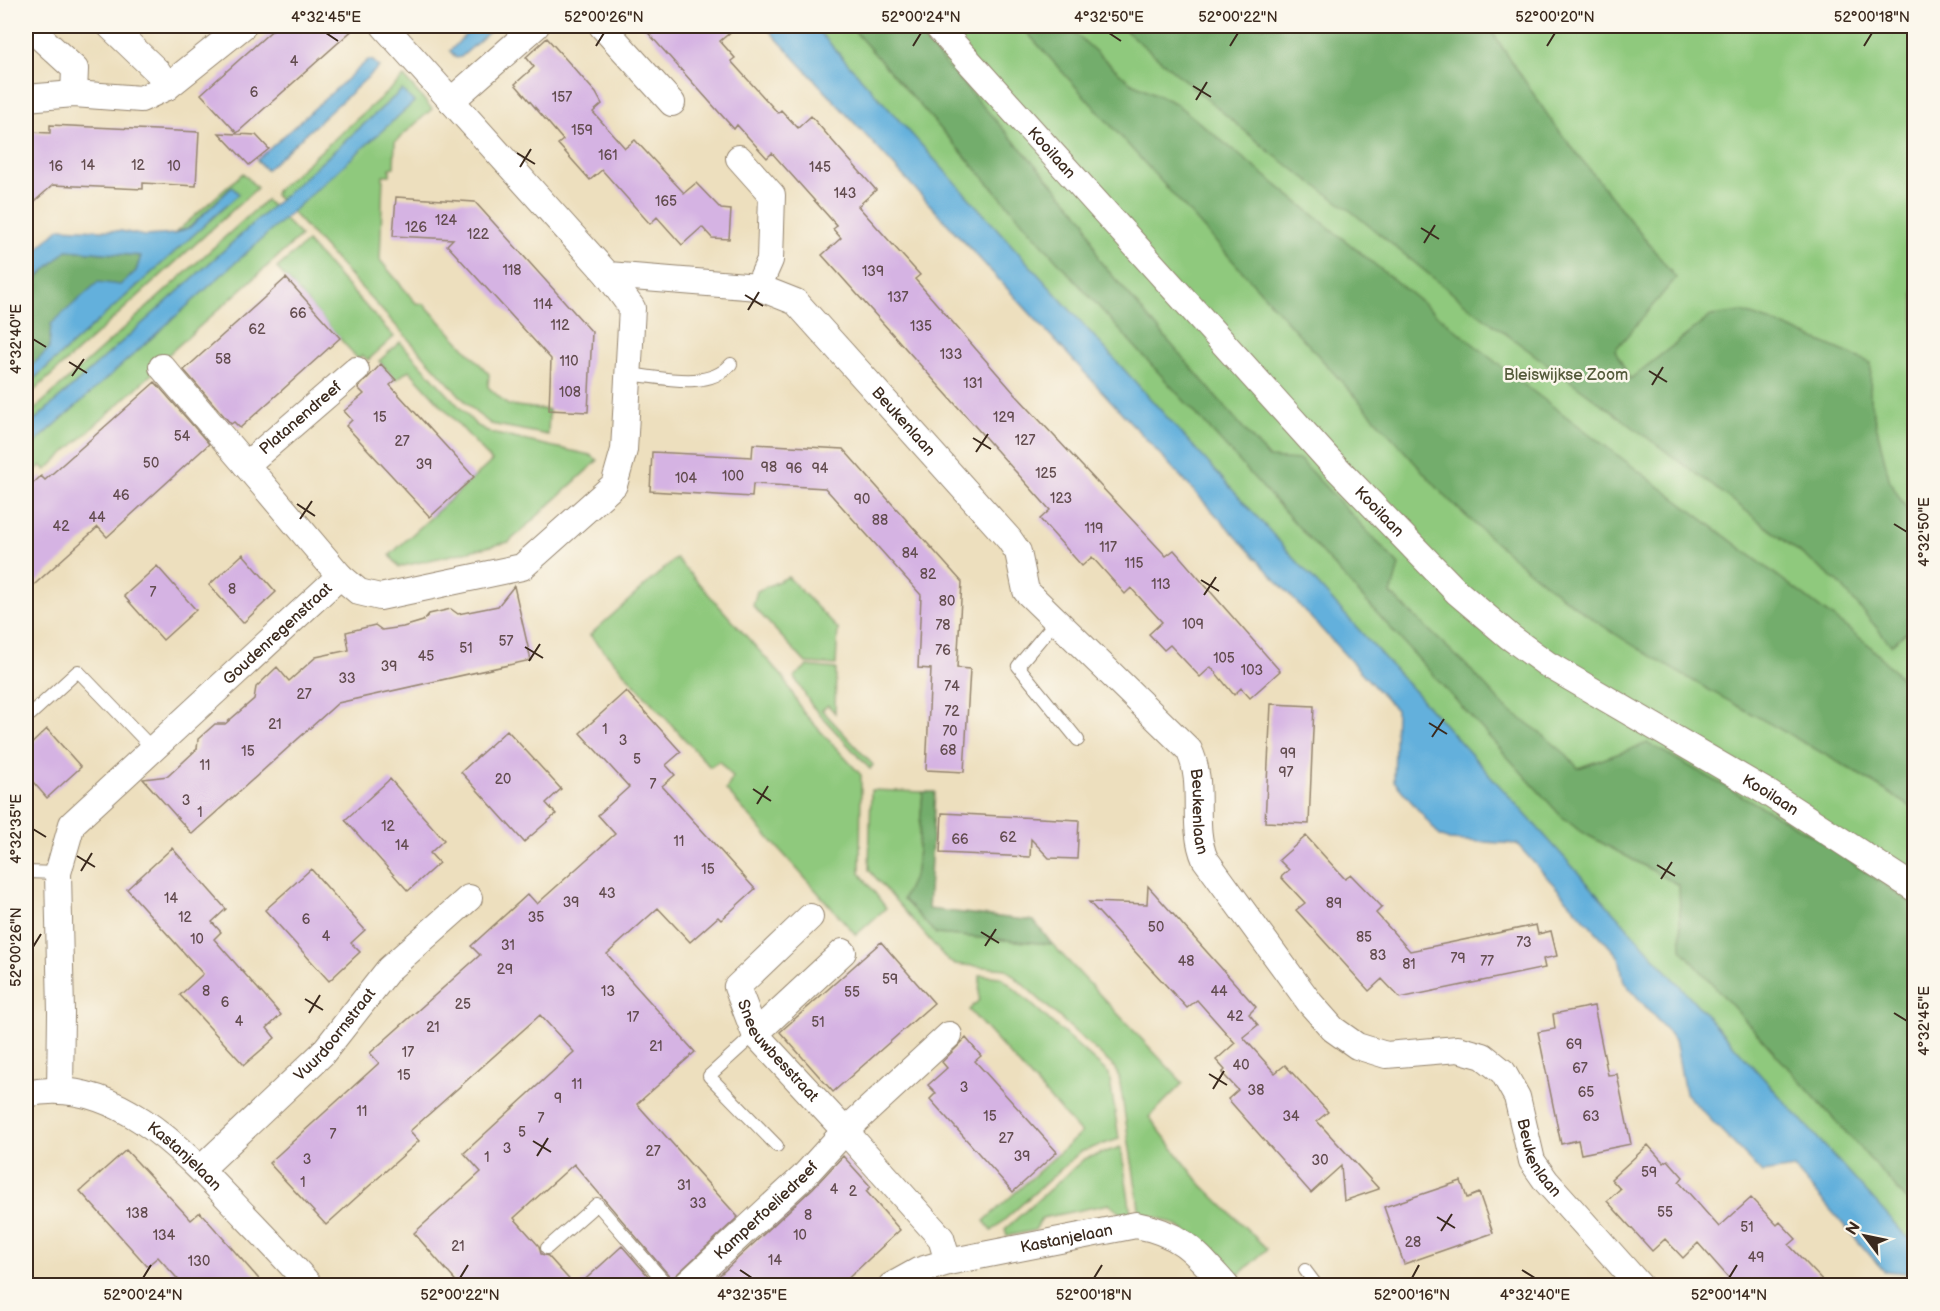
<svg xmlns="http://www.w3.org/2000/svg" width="1940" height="1311" viewBox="0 0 1940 1311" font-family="'Balsamiq Sans',sans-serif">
<rect width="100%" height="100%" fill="#fbf7ec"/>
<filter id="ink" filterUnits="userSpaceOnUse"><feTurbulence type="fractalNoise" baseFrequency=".0167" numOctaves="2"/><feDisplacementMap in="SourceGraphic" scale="12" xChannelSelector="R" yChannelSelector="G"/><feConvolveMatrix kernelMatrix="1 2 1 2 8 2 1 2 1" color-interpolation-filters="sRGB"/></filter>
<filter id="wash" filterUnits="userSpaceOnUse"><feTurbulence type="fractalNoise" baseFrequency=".008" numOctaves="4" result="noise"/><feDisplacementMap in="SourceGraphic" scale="24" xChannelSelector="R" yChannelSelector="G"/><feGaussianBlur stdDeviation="1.35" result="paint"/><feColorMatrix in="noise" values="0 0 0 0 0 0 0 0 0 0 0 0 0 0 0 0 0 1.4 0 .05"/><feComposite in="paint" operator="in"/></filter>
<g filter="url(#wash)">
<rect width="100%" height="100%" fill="#eddfbe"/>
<path fill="#8fc97d" stroke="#657a4e" stroke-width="1.5" d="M788,26H1914V1272Z
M404,77L432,109L395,142L394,167L390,168V175H383L380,260L416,303L424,304L489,374L488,387L508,405L549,410L548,435L491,424L475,412L291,211L413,103L402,90L280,200L275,195L276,191Z
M243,173L257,188L26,398V386L238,194L231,187L190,227L174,234Z
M266,200L273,207L26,428V417Z
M283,218L301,236L152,369L154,372L46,470L41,465L26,479V451Z
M307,242L394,337L368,360L362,355L358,359L277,268Z
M400,342L476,425L491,433L590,455L598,460L509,542L399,567L390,555L492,461L409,370L396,380L379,361Z
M676,558L783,677L803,712L861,775L860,873L886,908L856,935L726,790L733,777L719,761L710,767L590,635Z
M788,577L838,629L836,665L806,663L753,606L757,591Z
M807,666L836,669L835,713L828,705L822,710L873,765L870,769L812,706L794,677Z
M871,790L923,792L916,871L936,934L1052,944L1183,1083L1149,1117L1200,1183L1267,1249L1235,1278C1207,1249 1182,1218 1140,1214L1119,1077L1114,1067L1006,969L954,964L948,961L869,870Z
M980,975L1000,977L1007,982L1109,1074L1119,1139L1080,1152L992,1231L984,1221L1081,1133L969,1010L979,1000Z
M1121,1147L1131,1214L1120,1213L1109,1204L1042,1218L1035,1230L1007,1236L1005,1229L1084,1159Z"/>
<path fill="#73ad6c" stroke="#576c45" stroke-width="1.5" d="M850,26H911L1085,220L1099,260L1269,458L1300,460L1399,565L1391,594L1468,667L1508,710L1537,730L1567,755L1578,768L1648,743L1813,836L1914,905V1208L1681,949L1679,885L1580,831L1561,816L1059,263Z
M1021,26H1067L1130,82L1175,103L1514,377L1868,644L1914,692V809C1812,741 1699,691 1597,622C1542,584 1491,541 1443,494Z
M1120,26H1488L1555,126L1676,278L1615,350L1630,379L1711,316L1742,312L1784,326L1871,363L1870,399L1890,482L1914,521V558L1911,574L1914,626L1891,645L1839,583L1728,497L1468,306L1352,212L1271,153Z
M67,250L141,256L136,271L26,371V288Z
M923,792H935L928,909L1034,921L1052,944L936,934L903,899L916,871Z"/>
<path fill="#63b0dc" stroke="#4f6d7d" stroke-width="1.5" d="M474,26H496L461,57L456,58L450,51Z
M765,26H814L1914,1245V1281L1907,1273L1884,1271L1794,1168L1762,1173L1685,1093L1675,1040L1624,982L1619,957L1517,844L1449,840L1440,836L1394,781L1396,710Z
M368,60L373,61L379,67L266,170L257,160Z
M402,90L414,102L26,451V428Z
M232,187L239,194L26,386V371L49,349L51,324L98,282L120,285L136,271L141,256L67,250L26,288V260L60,228L121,231L145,236L174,234L190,227Z"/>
<g id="blocks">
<path fill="#d5b3e3" d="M277,26H357L237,133L201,94Z
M642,26H738L720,41L735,58L731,61L778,113L781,110L798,128L811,116L837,146L876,190L858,206L920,275L915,279L1015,394L1166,556L1174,550L1280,671L1250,698L1241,688L1234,695L1211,667L1200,677L1170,645L1164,650L1149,634L1162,622L1131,588L1125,594L1092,557L1082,566L1040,519L1050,510L822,255L841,238L833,229L837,226L772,153L767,158L737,125L734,129Z
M547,38L596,93L602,104L593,112L625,148L635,140L684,193L696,183L721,209L731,210L729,239L712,238L702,227L682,245L657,217L650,224L602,170L590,180L558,144L563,140L515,84L534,67L526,57Z
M50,125L199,132L196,186L143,183V189L53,185L26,209L30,132L50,133Z
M219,133L256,135L269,149L249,165Z
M396,197L475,202L592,332L588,412L549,410L551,359L447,245L453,239L393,236Z
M286,278L340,338L240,428L234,422L231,424L184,370Z
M381,364L396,380L390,385L474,477L430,517L346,426L352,420L344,411L364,394L358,388Z
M155,382L209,444L107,537L98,527L26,592V490L41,476L45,480Z
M753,444L843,449L962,582L957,668L970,669L964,772L926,770L931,669L918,668L921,595L825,488L753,484L752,497L650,491L652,452L752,457Z
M243,554L276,592L243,623L209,585Z
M157,566L196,610L163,640L124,596Z
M514,586L531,660L338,703L192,834L143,779L168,776L197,749L198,739L215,724H225L254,699L256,687L277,667L289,681L316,657L349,650L346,632L375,625L382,630L403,627L423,621L429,614L451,609L458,614L498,606Z
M626,691L681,752L666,765L675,775L662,786L755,889L721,920L718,917L690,942L658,908L607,954L695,1052L637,1104L738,1217L672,1279L574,1164L514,1218L539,1246L541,1254L548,1256L575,1286H460L414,1233L481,1172L464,1153L574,1052L540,1015L410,1131L419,1141L326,1225L269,1163L379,1063L370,1053L480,955L471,946L528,894L537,904L615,834L598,815L629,787L580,733Z
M1271,704L1314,706L1309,824L1265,822Z
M47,729L81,767L47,798L26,774V749Z
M507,730L561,789L546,803L556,814L524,842L461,772Z
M390,779L444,840L430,853L439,863L408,891L345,820Z
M942,813L1079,820L1077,859L1049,858L1031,839L1030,857L940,853Z
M1306,836L1345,879L1351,875L1382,907L1376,913L1410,951L1536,925L1538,934L1551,931L1557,956L1543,959L1545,968L1400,998L1382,979L1369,991L1296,910L1305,903L1281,877L1289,870L1279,860Z
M172,848L226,909L212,922L221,932L214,939L281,1015L267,1028L275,1038L244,1065L180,995L203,974L127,889Z
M311,869L365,930L351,943L360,952L329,981L265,910Z
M1148,886L1256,1007L1249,1014L1258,1025L1243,1037L1275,1073L1285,1065L1328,1112L1317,1121L1379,1189L1344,1201L1341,1166L1311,1193L1228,1099L1238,1090L1222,1073L1225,1070L1216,1060L1235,1043L1197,1000L1187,1008L1089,902L1147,904Z
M881,942L934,1003L833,1092L780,1032Z
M1594,1006L1608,1075L1617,1074L1631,1144L1581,1154L1578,1140L1561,1144L1538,1032L1555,1029L1553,1014Z
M966,1038L981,1056L975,1061L1057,1152L1013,1192L930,1099L936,1093L928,1085L947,1068L942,1062Z
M1648,1145L1664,1163L1668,1160L1683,1177L1679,1182L1719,1227L1751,1198L1777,1225L1780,1222L1796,1239L1789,1245L1828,1286H1736L1698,1243L1683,1258L1665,1239L1652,1251L1607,1201L1620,1189L1611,1179Z
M126,1150L191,1220L200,1212L265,1286H184L158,1257L147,1266L80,1191Z
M843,1156L871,1187L866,1191L900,1230L840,1286H708L813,1188Z
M1461,1181L1467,1198L1479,1193L1493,1233L1404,1264L1384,1207Z
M622,1246L657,1286H578Z"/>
</g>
</g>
<g filter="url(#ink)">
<use href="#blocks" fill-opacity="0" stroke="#94846e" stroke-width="1.5"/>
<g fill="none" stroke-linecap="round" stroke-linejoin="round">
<defs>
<path id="lane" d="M628,374C661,377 708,391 731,364
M1055,622L1018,666L1078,740
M31,714L78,671L153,749
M26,872L58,873
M755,1034L709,1076L777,1146
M547,1248L597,1204L668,1286
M1305,1270L1317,1286"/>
<g id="street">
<path d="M28,26L75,69L74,94"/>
<path d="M110,26L158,72L167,87"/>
<path id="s1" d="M384,26L608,275L758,287L796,302L1009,539L1018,552L1026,591L1189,750C1206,785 1190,824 1205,859L1310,1003L1333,1029L1357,1046L1386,1055L1458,1049L1483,1056L1503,1072L1517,1097L1532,1161L1546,1181L1640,1286"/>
<path d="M602,26L672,103"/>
<path id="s2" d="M937,26L1328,459L1457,592L1510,637L1547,664L1768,793L1914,888"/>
<path d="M26,98L74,94L141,99L167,87L243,26"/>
<path d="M451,101L536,26"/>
<path d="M739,158L772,195L770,260L758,287"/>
<path id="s3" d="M162,367L246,465L356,370"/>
<path d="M246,465L340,576"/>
<path id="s4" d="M810,917L737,987L755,1034L845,1131L949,1035"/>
<path d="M755,1034L843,952"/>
<path id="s5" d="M60,1091L61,1013L58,873L72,824L340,576L359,592L380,597L522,567L614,485L624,450L632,308L608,275"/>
<path id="s6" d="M26,1094C116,1073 188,1156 244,1215C266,1238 289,1261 310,1286"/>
<path id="s7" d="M201,1169L322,1054L389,969L469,898"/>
<path id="s8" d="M685,1286L803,1177L845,1131L941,1238L948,1262"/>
<path id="s9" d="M891,1286L918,1271L948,1262L1136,1225C1183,1234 1195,1252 1226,1286"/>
</g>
</defs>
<use href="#lane" stroke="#94846e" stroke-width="14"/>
<use href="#street" stroke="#94846e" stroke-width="28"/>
<use href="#lane" stroke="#fff" stroke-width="12"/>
<use href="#street" stroke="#fff" stroke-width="26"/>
</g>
</g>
<path fill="none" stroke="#3b2a1e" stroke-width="2" d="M326,33L338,41M1109,33L1121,41M596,46L604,33M913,46L921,33M1230,46L1238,33M1547,46L1555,33M1864,46L1872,33M1193,86L1211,97M1196,100L1207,82M517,153L535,164M520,167L531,149M1421,228L1439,239M1424,243L1435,225M745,295L763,306M748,310L759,292M33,339L46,347M69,362L87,373M1649,371L1667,382M72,376L84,359M1652,385L1663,367M973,438L991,449M976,452L988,434M297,504L315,516M300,519L312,501M1894,524L1907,532M1201,580L1219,591M1204,595L1216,577M525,647L543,658M529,661L540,644M1429,723L1447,734M1432,737L1444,719M753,789L771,801M757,804L768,786M33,829L46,837M77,856L95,867M1657,865L1675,876M81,871L92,853M1661,879L1672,862M981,932L999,943M985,946L996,929M33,947L41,934M305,999L323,1010M309,1013L320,995M1894,1013L1907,1021M1209,1074L1227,1085M1213,1089L1224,1071M533,1141L551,1152M537,1156L548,1138M1437,1217L1455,1228M1441,1231L1452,1214M740,1270L752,1278M1522,1270L1535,1278M143,1278L151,1265M460,1278L468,1265M1094,1278L1102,1265M1412,1278L1419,1265M1729,1278L1737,1265"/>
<g text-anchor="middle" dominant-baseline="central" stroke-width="5" stroke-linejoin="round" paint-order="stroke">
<g font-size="14" fill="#624c4f">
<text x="294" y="61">4</text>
<text x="254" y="92">6</text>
<text x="562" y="97">157</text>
<text x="582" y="130">159</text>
<text x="608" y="155">161</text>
<text x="88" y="165">14</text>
<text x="138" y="165">12</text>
<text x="56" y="166">16</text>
<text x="174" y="166">10</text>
<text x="820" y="167">145</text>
<text x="845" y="193">143</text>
<text x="666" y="201">165</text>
<text x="446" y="220">124</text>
<text x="416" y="227">126</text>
<text x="478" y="234">122</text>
<text x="512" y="270">118</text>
<text x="873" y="271">139</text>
<text x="898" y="297">137</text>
<text x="543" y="304">114</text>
<text x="298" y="313">66</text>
<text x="560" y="325">112</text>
<text x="921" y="326">135</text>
<text x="257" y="329">62</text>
<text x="951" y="354">133</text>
<text x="223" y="359">58</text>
<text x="569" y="361">110</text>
<text x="973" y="383">131</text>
<text x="570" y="392">108</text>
<text x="380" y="417">15</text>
<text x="1004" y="417">129</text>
<text x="182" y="436">54</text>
<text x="1025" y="440">127</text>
<text x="402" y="441">27</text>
<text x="151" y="463">50</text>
<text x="424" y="464">39</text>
<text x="769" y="467">98</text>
<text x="794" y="468">96</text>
<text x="820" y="468">94</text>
<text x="1046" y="473">125</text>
<text x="733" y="476">100</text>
<text x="686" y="478">104</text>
<text x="121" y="495">46</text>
<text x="1061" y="498">123</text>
<text x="862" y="499">90</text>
<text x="97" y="517">44</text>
<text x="880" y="520">88</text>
<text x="61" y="526">42</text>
<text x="1094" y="528">119</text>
<text x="1108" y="547">117</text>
<text x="910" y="553">84</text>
<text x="1134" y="563">115</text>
<text x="928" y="574">82</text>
<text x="1161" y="584">113</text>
<text x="232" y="589">8</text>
<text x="153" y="592">7</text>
<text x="947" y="601">80</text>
<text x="1193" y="624">109</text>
<text x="943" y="625">78</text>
<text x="506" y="641">57</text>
<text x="466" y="648">51</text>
<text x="943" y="650">76</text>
<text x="426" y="656">45</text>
<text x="1224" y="658">105</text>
<text x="389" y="666">39</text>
<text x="1252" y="670">103</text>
<text x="347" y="678">33</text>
<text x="952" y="686">74</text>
<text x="304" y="694">27</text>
<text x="952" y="711">72</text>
<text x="275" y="724">21</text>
<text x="605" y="729">1</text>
<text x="950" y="731">70</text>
<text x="623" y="740">3</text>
<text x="948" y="750">68</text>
<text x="248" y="751">15</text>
<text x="1288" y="753">99</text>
<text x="637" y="759">5</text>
<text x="205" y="765">11</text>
<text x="1286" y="772">97</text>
<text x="503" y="779">20</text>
<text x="653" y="784">7</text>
<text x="186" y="800">3</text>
<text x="200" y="812">1</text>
<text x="388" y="826">12</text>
<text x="1008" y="837">62</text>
<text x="960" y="839">66</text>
<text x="679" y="841">11</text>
<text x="402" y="845">14</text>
<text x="708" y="869">15</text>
<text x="607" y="893">43</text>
<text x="171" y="898">14</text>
<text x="571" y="902">39</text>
<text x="1334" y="903">89</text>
<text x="185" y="917">12</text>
<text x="536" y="917">35</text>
<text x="306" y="919">6</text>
<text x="1156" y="927">50</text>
<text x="326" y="936">4</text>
<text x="1364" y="937">85</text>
<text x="197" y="939">10</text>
<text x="1524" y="942">73</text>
<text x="508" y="945">31</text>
<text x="1378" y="955">83</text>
<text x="1458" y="958">79</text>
<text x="1186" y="961">48</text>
<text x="1487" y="961">77</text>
<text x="1409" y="964">81</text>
<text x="505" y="969">29</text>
<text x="890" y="979">59</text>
<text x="206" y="991">8</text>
<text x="608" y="991">13</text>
<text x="1219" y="991">44</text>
<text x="852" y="992">55</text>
<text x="225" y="1002">6</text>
<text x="463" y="1004">25</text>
<text x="1235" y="1016">42</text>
<text x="633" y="1017">17</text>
<text x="239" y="1021">4</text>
<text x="818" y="1022">51</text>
<text x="433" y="1027">21</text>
<text x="1574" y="1044">69</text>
<text x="656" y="1046">21</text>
<text x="408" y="1052">17</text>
<text x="1241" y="1065">40</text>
<text x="1580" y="1068">67</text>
<text x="404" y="1075">15</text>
<text x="577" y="1084">11</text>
<text x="964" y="1087">3</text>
<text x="1256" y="1090">38</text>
<text x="1586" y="1092">65</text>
<text x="558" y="1098">9</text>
<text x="362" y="1111">11</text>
<text x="990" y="1116">15</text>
<text x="1291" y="1116">34</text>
<text x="1591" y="1116">63</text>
<text x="541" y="1118">7</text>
<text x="522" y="1132">5</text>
<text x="333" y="1134">7</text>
<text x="1006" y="1138">27</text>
<text x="507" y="1148">3</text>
<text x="653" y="1151">27</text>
<text x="1022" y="1156">39</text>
<text x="487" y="1157">1</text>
<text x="307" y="1159">3</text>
<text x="1320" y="1160">30</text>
<text x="1649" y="1172">59</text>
<text x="303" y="1182">1</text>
<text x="684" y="1185">31</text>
<text x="834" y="1189">4</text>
<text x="853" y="1191">2</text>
<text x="698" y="1203">33</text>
<text x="1665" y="1212">55</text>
<text x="137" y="1213">138</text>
<text x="808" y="1215">8</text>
<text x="1747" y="1227">51</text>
<text x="164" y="1235">134</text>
<text x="800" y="1235">10</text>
<text x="1413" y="1242">28</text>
<text x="458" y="1246">21</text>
<text x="1756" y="1257">49</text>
<text x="775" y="1260">14</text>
<text x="199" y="1261">130</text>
</g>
<g font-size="16" fill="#3b2a1e" stroke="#fbf7ec">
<text stroke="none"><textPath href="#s2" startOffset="171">Kooilaan</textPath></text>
<text stroke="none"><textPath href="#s3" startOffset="201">Platanendreef</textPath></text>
<text stroke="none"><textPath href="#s1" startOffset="687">Beukenlaan</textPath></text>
<text stroke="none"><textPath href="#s2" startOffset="657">Kooilaan</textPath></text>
<text stroke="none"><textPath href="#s5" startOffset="549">Goudenregenstraat</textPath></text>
<text stroke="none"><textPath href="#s2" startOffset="1143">Kooilaan</textPath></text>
<text stroke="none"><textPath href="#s1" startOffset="1191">Beukenlaan</textPath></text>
<text stroke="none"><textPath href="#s7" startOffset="190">Vuurdoornstraat</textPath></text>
<text stroke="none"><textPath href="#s4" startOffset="178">Sneeuwbesstraat</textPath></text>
<text stroke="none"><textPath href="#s1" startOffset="1730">Beukenlaan</textPath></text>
<text stroke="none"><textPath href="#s6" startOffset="178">Kastanjelaan</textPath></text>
<text stroke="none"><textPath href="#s8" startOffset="111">Kamperfoeliedreef</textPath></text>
<text stroke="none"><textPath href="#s9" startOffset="183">Kastanjelaan</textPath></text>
</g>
<g font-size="16" fill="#545a3a" stroke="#fbf7ec">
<text x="1566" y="375">Bleiswijkse Zoom</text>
</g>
</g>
<rect width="1940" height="1311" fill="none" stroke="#fbf7ec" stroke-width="66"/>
<g transform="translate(1865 1236) rotate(302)" stroke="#fbf7ec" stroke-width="4.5" paint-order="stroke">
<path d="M0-4.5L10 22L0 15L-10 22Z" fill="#3b2a1e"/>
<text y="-9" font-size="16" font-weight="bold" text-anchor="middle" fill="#3b2a1e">N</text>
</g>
<rect x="33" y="33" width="1874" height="1245" fill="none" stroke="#3b2a1e" stroke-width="2"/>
<g font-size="15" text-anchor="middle" fill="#3b2a1e">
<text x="326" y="22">4°32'45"E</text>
<text x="604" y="22">52°00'26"N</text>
<text x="921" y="22">52°00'24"N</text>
<text x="1109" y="22">4°32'50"E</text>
<text x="1238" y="22">52°00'22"N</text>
<text x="1555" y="22">52°00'20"N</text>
<text x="1872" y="22">52°00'18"N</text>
<text transform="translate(16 339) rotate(-90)" y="5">4°32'40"E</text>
<text transform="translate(1924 532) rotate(-90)" y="5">4°32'50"E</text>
<text transform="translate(16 829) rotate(-90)" y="5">4°32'35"E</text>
<text transform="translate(16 947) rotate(-90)" y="5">52°00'26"N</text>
<text transform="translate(1924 1021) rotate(-90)" y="5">4°32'45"E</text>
<text x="143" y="1300">52°00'24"N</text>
<text x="460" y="1300">52°00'22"N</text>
<text x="752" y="1300">4°32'35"E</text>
<text x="1094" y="1300">52°00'18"N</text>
<text x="1412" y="1300">52°00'16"N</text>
<text x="1535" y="1300">4°32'40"E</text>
<text x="1729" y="1300">52°00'14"N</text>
</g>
</svg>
